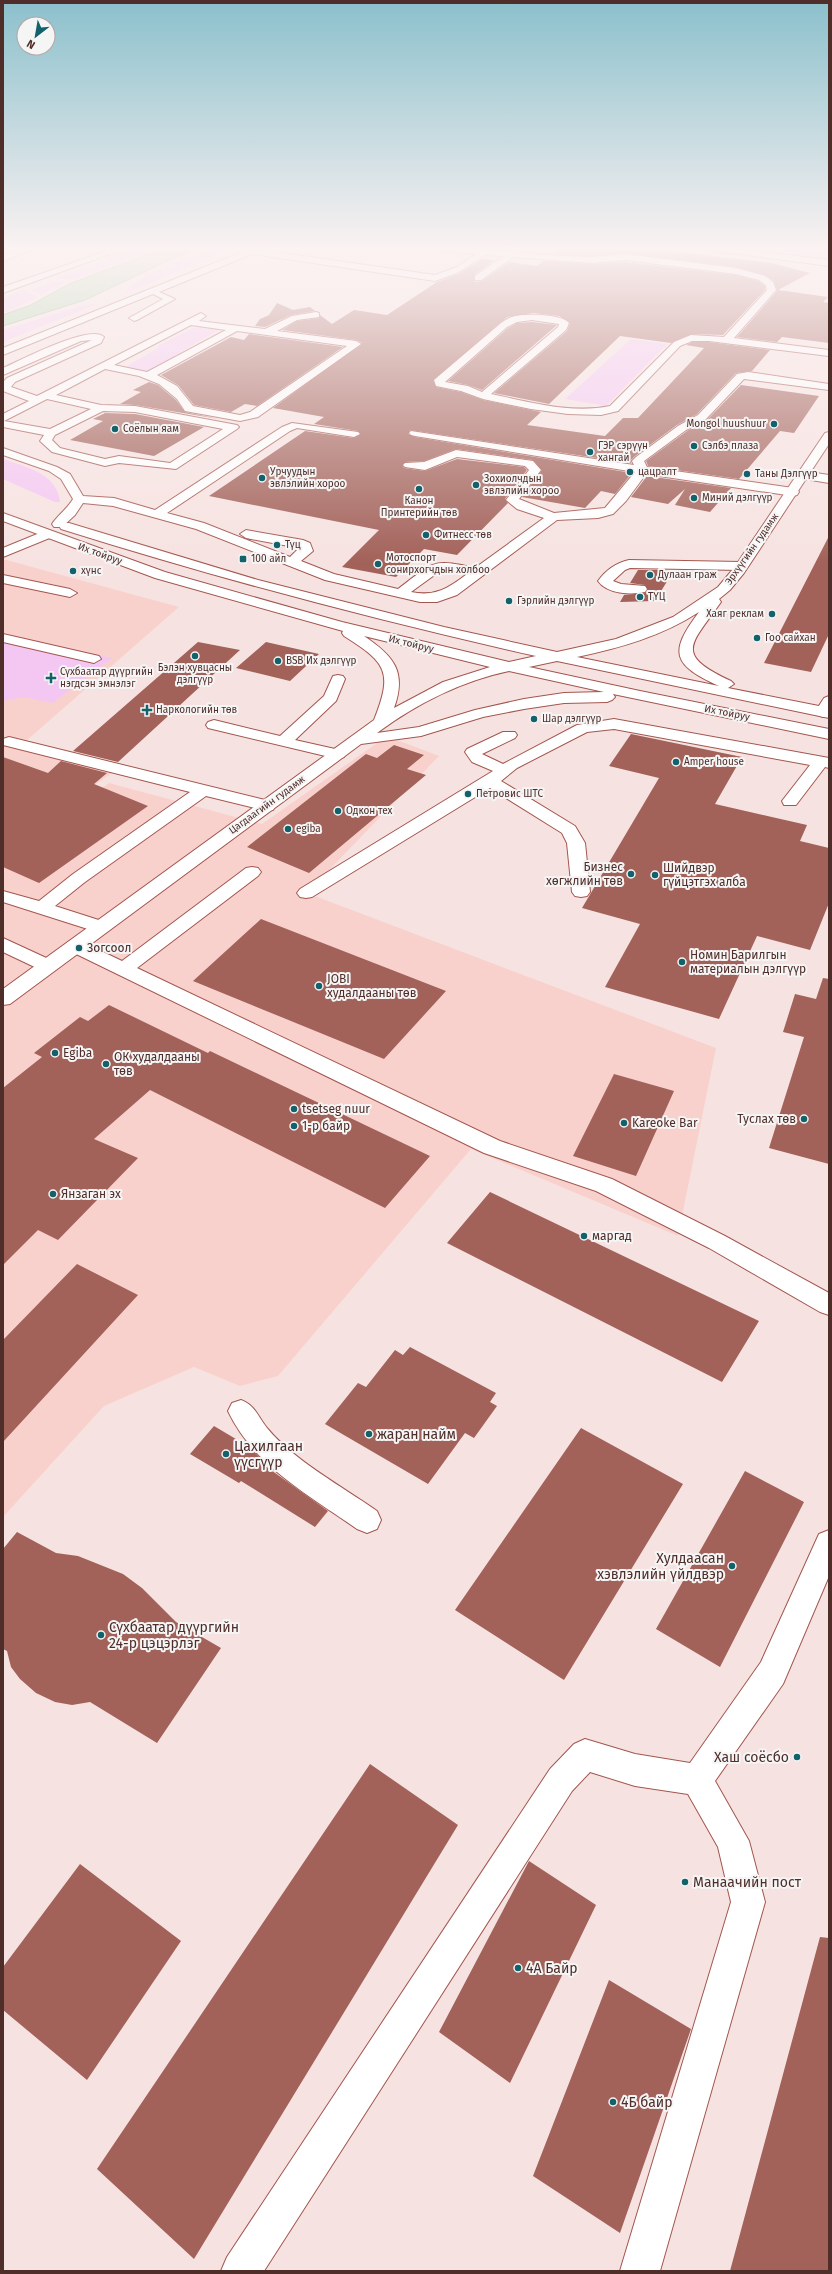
<svg xmlns="http://www.w3.org/2000/svg" width="832" height="2274" viewBox="0 0 832 2274" font-family="'Fira Sans',sans-serif">
<rect width="100%" height="100%" fill="#f6e3e1"/>
<path fill="#f9d1cc" d="M3,559L179,607L18,748L112,773L3,849Z
M387,736L439,756L307,893L716,1048L678,1236L471,1149L278,1376L240,1386L194,1367L104,1406L3,1517V858L109,783L262,824Z"/>
<path fill="#f4c7f3" d="M146,246H163L75,279H54Z
M222,246H241L125,293C131,277 204,251 222,246Z
M739,246H829V260L741,249Z
M54,282H66L42,294L31,290Z
M24,290L38,297L3,313V298Z
M97,304L3,342V330L80,306Z
M204,326L222,328L174,356V360C161,367 142,378 127,366L158,348V346L191,329Z
M631,339L667,344L606,406L565,399Z
M3,459C26,467 57,473 60,502H55L3,479Z
M3,634L112,658L53,703L23,697L3,701Z"/>
<path fill="#9fd3a3" stroke="#87a17e" d="M170,246H209L178,256L85,300L3,326V315L31,305L69,284Z"/>
<path fill="#a26159" d="M562,246H628L771,263L810,273L778,290L828,297L823,302L829,303V343L782,337L777,342L737,337L777,291L774,281L765,275L736,267L625,253L592,256L552,254Z
M482,259L495,260L474,275L475,282L482,281L509,262L537,266L543,261L592,264L625,262L736,275L758,281L765,286V290L723,335L691,334L671,343L620,336L549,404L494,393L567,331L570,323L559,316L533,313L507,317L433,380L436,387L461,392L483,400L541,412L527,425L605,436L623,418H638L704,348L686,345L692,342H709L770,350L752,371L736,373L697,414L677,425L635,456L631,460V463L410,430L408,434L415,437L632,473L615,494L601,491L585,508L522,497L542,470L533,460L456,449L424,461L405,462L402,465L404,468L425,471L457,459L524,467L527,470L505,499L508,503L457,555L424,549L396,577L342,567L379,530L209,496L305,431L354,438L361,434L358,431L314,424L324,417L273,408L362,343L356,340L282,330L297,321L319,318L320,315L332,324L354,310L387,315L437,282L458,274Z
M277,303L293,310L310,307L315,311L291,315L265,327L255,326L260,319L269,315Z
M532,322L557,325L482,390L468,385L448,381L508,328L517,323Z
M249,334L343,347L257,406L245,404L231,412L194,405L178,385L161,375L231,337L244,340Z
M149,382L158,385L176,400L185,412L219,419L135,405L120,404L141,392L133,390Z
M741,385L819,396L794,433L780,431L739,479L648,466L646,461L687,431L707,420Z
M105,413L135,414L204,427L154,456L70,440L103,421L93,419Z
M647,476L731,488L710,512L675,505L685,489L668,504L631,497Z
M829,536V634L811,672L764,663Z
M638,570H674L655,601L620,602L624,595L645,593L648,590L645,585L630,583Z
M198,642L240,650L118,762L73,751Z
M266,642L319,654L290,681L236,668Z
M631,734L742,757L715,804L807,825L800,841L829,848V903L810,950L757,936L719,1019L605,987L640,924L582,908L659,778L609,766Z
M394,745L424,755L407,769L426,775L309,873L247,847L366,754L377,758Z
M3,757L48,773L61,761L107,773L94,784L148,806L39,883L3,867Z
M261,919L446,991L384,1059L193,981Z
M823,978L829,979V1164L769,1148L804,1037L783,1032L795,994L816,999Z
M109,1005L208,1053L210,1051L430,1156L385,1208L150,1090L94,1139L138,1158L58,1240L38,1230L3,1265V1088L42,1057L34,1053L80,1017L88,1021Z
M614,1074L674,1091L636,1176L573,1156Z
M490,1192L759,1321L722,1382L447,1243Z
M77,1264L138,1295L3,1442V1340Z
M410,1347L496,1393L490,1402L497,1406L474,1438L465,1433L428,1484L325,1424L358,1383L366,1387L395,1350L403,1355Z
M214,1426L251,1448L260,1458L257,1460L328,1511L315,1527L241,1481L239,1483L190,1454Z
M581,1428L683,1484L564,1680L455,1610Z
M745,1471L804,1502L720,1667L656,1629Z
M17,1532L56,1553L78,1556L123,1574L142,1588L176,1622L221,1648L157,1743L90,1702L72,1705L55,1702L36,1693L20,1679L11,1667L7,1651L3,1649V1549Z
M370,1764L458,1825L194,2259L97,2169Z
M529,1861L596,1905L510,2083L439,2032Z
M80,1864L181,1941L87,2080L3,2010V1967Z
M820,1937L829,1938V2271H730Z
M609,1980L691,2029L620,2233L533,2176Z"/>
<g fill="none" stroke-linecap="round" stroke-linejoin="round">
<defs>
<path id="minor" d="M32,246H43L3,261V255Z
M121,246H132L3,293V287Z
M257,246H267L261,250L435,275L457,267L476,254L416,248L412,246H440L562,256L592,257L625,254L736,268L765,276L773,282L776,290L734,338L829,350V356L709,341H692L680,346L618,411L601,415L568,414L531,409L483,399L461,391L436,386L434,380L501,323C504,321 508,318 512,317C523,313 562,314 569,323L566,330L491,394C530,402 571,414 610,406L674,342L691,335L724,337L767,290L766,285L759,280L736,274L625,260L592,263L513,257L481,280H475V276L504,256L485,255L457,273L435,281L252,254L159,292L175,299L137,320L134,321L129,318L163,299L153,294L3,355V348ZM532,320L559,324L558,327L482,392L468,386L445,382L507,327L517,322Z
M691,246H712L829,260V266L695,248Z
M316,312L319,313V317L297,320L277,331L356,341L361,344L258,417L240,421L185,411L177,399L159,384L139,376L105,369L56,395L101,405L135,406L237,425L239,427L237,429L176,469L119,463L105,466L52,452L40,441L44,435L3,427V414L29,401L3,391V382L7,378L92,340L81,341L3,375V368C19,361 91,323 104,337L101,343L15,382L11,387L37,396L201,313L206,316L199,321L265,329L292,316ZM191,325L226,330L147,372L114,365ZM237,331L347,346L250,412L240,415L193,406L177,386L157,375ZM47,399L91,409L50,429L4,421ZM103,411L135,412L223,429L170,463L119,456L105,459L60,448L52,440L55,435Z
M748,372L829,384V390L744,379L706,419L686,430L644,461L647,467L793,488L797,489L799,492L797,495L793,496L646,474L626,501L613,514L598,518L557,520L457,595L437,602H420L325,580L196,529L113,506L83,503L75,515L62,527H54L52,524C58,515 67,509 73,499L61,479L49,471L3,455V448L57,467L70,474L83,496L114,498L155,510L282,427L292,423L358,432L360,434L354,437L297,428L290,431L167,513L204,523L290,557L299,548L246,538L240,534L246,530L303,540L310,543L313,551L301,561L334,574L398,589C434,562 431,558 475,568L544,518L517,509L506,500L529,470L525,466L457,457L425,470L405,467L403,465L405,463L424,462L456,450L533,461L541,470L519,499L554,513L605,508L635,472L415,436L411,435L409,433L411,431L634,465L632,461L636,457L678,426L698,415L737,374ZM447,570L467,574C449,588 435,597 411,592L440,571Z
M803,471L829,475V483L799,478L797,475Z
M47,530L53,534L52,537L3,557V548Z
M629,560L741,562L748,566L741,570L630,568L625,570L613,581L621,584L645,586L647,589L645,592C631,595 607,594 598,581C606,570 616,563 629,560Z
M3,575L70,589L77,593L70,597L3,583Z
M3,634L99,656L101,659L94,663L3,642Z
M338,675L343,676L345,679L336,701L295,740L344,751L346,754L344,757L338,759L208,728L206,725L208,722L214,720L280,736L324,696L333,676Z
M829,696V715L823,717L818,715L815,712L824,698Z
M614,719L829,758V768L825,767L796,805H784L782,801L810,765L614,729L587,732L517,768L501,781L575,826L585,843L590,892L587,896L581,897L575,896L572,892L567,843L562,833L490,788L312,897L306,898L300,897L297,893L300,889L493,771L472,762L465,752L467,749L503,732H515L517,735L515,738L482,754L503,764L577,725Z
M9,737L273,802L275,806L273,810L267,811L206,796L85,882L55,906L108,923L110,927L108,931L101,933L94,931L3,902V891L39,901L73,874L190,792L3,745V739Z
M252,867L258,868L261,872L258,876L137,968L500,1141L612,1179L725,1236L829,1293V1315L820,1312L709,1248L596,1191L484,1153L68,950L65,946L68,942L75,940L82,942L122,961L246,868Z
M3,938L55,962L58,966L55,970L48,972L41,970L3,952Z
M241,1400C255,1405 258,1417 267,1428C293,1460 343,1487 377,1511L381,1520L377,1529L367,1533L357,1529C309,1495 254,1466 228,1411L232,1403Z
M829,1530V1576L783,1684L715,1781L749,1841L765,1902L660,2271H620L731,1902L718,1847L688,1794L635,1786L590,1772L572,1791L264,2271H221L227,2257L550,1769L574,1744L585,1739L635,1754L690,1763L761,1662L819,1534Z"/>
<path id="major" d="M829,432V444L744,573L730,590L719,599L721,602C691,645 673,654 731,681L734,684L728,688L829,708V718L557,661L529,667L640,691L829,729V739L613,694L615,697L612,700L607,702L564,703L524,709L483,717L421,736L361,744L10,1004L3,1005V989L374,720C393,672 387,663 344,636L342,633L343,631L155,578L3,521V513L165,572L342,622L509,662L536,656C375,620 217,578 61,529L59,526L61,523H69L258,580L444,627L557,652L616,639L673,617L718,587L734,568L825,433ZM699,612C668,653 673,665 719,686L577,657C620,648 662,636 699,612ZM364,636L490,667L443,682L394,708C407,672 394,656 364,636ZM509,671L604,692L564,693L524,699L475,710L419,727L377,733C416,704 462,681 509,671Z"/>
</defs>
<use href="#minor" stroke="#a3564e" stroke-width="2"/>
<use href="#major" stroke="#a3564e" stroke-width="2"/>
<use href="#minor" fill="#fff" fill-rule="evenodd"/>
<use href="#major" fill="#fff" fill-rule="evenodd"/>
</g>
<linearGradient id="sky" x2="0" y2="1"><stop stop-color="#8bc0cc"/><stop offset="0.44" stop-color="#fbf2f2"/><stop offset="1" stop-color="#fbf2f2" stop-opacity="0"/></linearGradient>
<rect width="832" height="564" fill="url(#sky)"/>
<g fill="#13616b" stroke="#f5f5f5" stroke-width="1.5">
<circle cx="774" cy="424" r="4"/>
<circle cx="115" cy="429" r="4"/>
<circle cx="694" cy="446" r="4"/>
<circle cx="590" cy="452" r="4"/>
<circle cx="630" cy="472" r="4"/>
<circle cx="747" cy="474" r="4"/>
<circle cx="262" cy="478" r="4"/>
<circle cx="476" cy="485" r="4"/>
<circle cx="419" cy="489" r="4"/>
<circle cx="694" cy="498" r="4"/>
<circle cx="426" cy="535" r="4"/>
<circle cx="277" cy="545" r="4"/>
<rect x="239" y="555" width="8" height="8" rx="2"/>
<circle cx="378" cy="564" r="4"/>
<circle cx="73" cy="571" r="4"/>
<circle cx="650" cy="575" r="4"/>
<circle cx="640" cy="597" r="4"/>
<circle cx="509" cy="601" r="4"/>
<circle cx="772" cy="614" r="4"/>
<circle cx="757" cy="638" r="4"/>
<circle cx="195" cy="656" r="4"/>
<circle cx="278" cy="661" r="4"/>
<path d="M49 672h4v4h4v4h-4v4h-4v-4h-4v-4h4z"/>
<path d="M145 704h4v4h4v4h-4v4h-4v-4h-4v-4h4z"/>
<circle cx="534" cy="719" r="4"/>
<circle cx="676" cy="762" r="4"/>
<circle cx="468" cy="794" r="4"/>
<circle cx="338" cy="811" r="4"/>
<circle cx="288" cy="829" r="4"/>
<circle cx="631" cy="874" r="4"/>
<circle cx="655" cy="875" r="4"/>
<circle cx="79" cy="948" r="4"/>
<circle cx="682" cy="962" r="4"/>
<circle cx="319" cy="986" r="4"/>
<circle cx="55" cy="1053" r="4"/>
<circle cx="106" cy="1064" r="4"/>
<circle cx="294" cy="1109" r="4"/>
<circle cx="804" cy="1119" r="4"/>
<circle cx="624" cy="1123" r="4"/>
<circle cx="294" cy="1126" r="4"/>
<circle cx="53" cy="1194" r="4"/>
<circle cx="584" cy="1236" r="4"/>
<circle cx="369" cy="1434" r="4"/>
<circle cx="226" cy="1454" r="4"/>
<circle cx="732" cy="1566" r="4"/>
<circle cx="101" cy="1635" r="4"/>
<circle cx="797" cy="1757" r="4"/>
<circle cx="685" cy="1882" r="4"/>
<circle cx="518" cy="1968" r="4"/>
<circle cx="613" cy="2102" r="4"/>
</g>
<g text-anchor="middle" dominant-baseline="central" stroke-width="4" stroke-linejoin="round" paint-order="stroke">
<g font-size="10" fill="#4f2d29" stroke="#f5f5f5" text-anchor="start">
<text x="766" y="424" text-anchor="end">Mongol huushuur</text>
<text x="123" y="429">Соёлын яам</text>
<text x="598" y="446">ГЭР сэрүүн<tspan x="598" dy="12">хангай</tspan></text>
<text x="702" y="446">Сэлбэ плаза</text>
<text x="270" y="472">Урчуудын<tspan x="270" dy="12">эвлэлийн хороо</tspan></text>
<text x="638" y="472">цацралт</text>
<text x="755" y="474">Таны Дэлгүүр</text>
<text x="484" y="479">Зохиолчдын<tspan x="484" dy="12">эвлэлийн хороо</tspan></text>
<text x="702" y="498">Миний дэлгүүр</text>
<text x="419" y="501" text-anchor="middle">Канон<tspan x="419" dy="12">Принтерийн төв</tspan></text>
<text x="434" y="535">Фитнесс төв</text>
<text x="285" y="545">Түц</text>
<text x="386" y="558">Mотоспорт<tspan x="386" dy="12">сонирхогчдын холбоо</tspan></text>
<text x="251" y="559">100 айл</text>
<text x="81" y="571">хүнс</text>
<text x="658" y="575">Дулаан граж</text>
<text x="648" y="597">ТҮЦ</text>
<text x="517" y="601">Гэрлийн дэлгүүр</text>
<text x="764" y="614" text-anchor="end">Хаяг реклам</text>
<text x="765" y="638">Гоо сайхан</text>
<text x="286" y="661">BSB Их дэлгүүр</text>
<text x="195" y="668" text-anchor="middle">Бэлэн хувцасны<tspan x="195" dy="12">дэлгүүр</tspan></text>
<text x="60" y="672">Сүхбаатар дүүргийн<tspan x="60" dy="12">нэгдсэн эмнэлэг</tspan></text>
<text x="156" y="710">Наркологийн төв</text>
<text x="542" y="719">Шар дэлгүүр</text>
<text x="684" y="762">Amper house</text>
<text x="476" y="794">Петровис ШТС</text>
<text x="346" y="811">Одкон тех</text>
<text x="296" y="829">egiba</text>
</g>
<g font-size="10" fill="#4f2d29" stroke="#f5f5f5">
<text transform="translate(752 549) rotate(-55)">Эрхүүгийн гудамж</text>
<text transform="translate(100 554) rotate(20)">Их тойруу</text>
<text transform="translate(411 644) rotate(14)">Их тойруу</text>
<text transform="translate(727 713) rotate(11)">Их тойруу</text>
<text transform="translate(267 805) rotate(-36)">Цагдаагийн гудамж</text>
</g>
<g font-size="12" fill="#4f2d29" stroke="#f5f5f5" text-anchor="start">
<text x="623" y="867" text-anchor="end">Бизнес<tspan x="623" dy="14">хөгжлийн төв</tspan></text>
<text x="663" y="868">Шийдвэр<tspan x="663" dy="14">гүйцэтгэх алба</tspan></text>
<text x="87" y="948">Зогсоол</text>
<text x="690" y="955">Номин Барилгын<tspan x="690" dy="14">материалын дэлгүүр</tspan></text>
<text x="327" y="979">JOBI<tspan x="327" dy="14">худалдааны төв</tspan></text>
<text x="63" y="1053">Egiba</text>
<text x="114" y="1057">ОК худалдааны<tspan x="114" dy="14">төв</tspan></text>
<text x="302" y="1109">tsetseg nuur</text>
<text x="796" y="1119" text-anchor="end">Туслах төв</text>
<text x="632" y="1123">Kareoke Bar</text>
<text x="302" y="1126">1-р байр</text>
<text x="61" y="1194">Янзаган эх</text>
<text x="592" y="1236">маргад</text>
</g>
<g font-size="14" fill="#4f2d29" stroke="#f5f5f5" text-anchor="start">
<text x="377" y="1434">жаран найм</text>
<text x="234" y="1446">Цахилгаан<tspan x="234" dy="16">үүсгүүр</tspan></text>
<text x="724" y="1558" text-anchor="end">Хулдаасан<tspan x="724" dy="16">хэвлэлийн үйлдвэр</tspan></text>
<text x="109" y="1627">Сүхбаатар дүүргийн<tspan x="109" dy="16">24-р цэцэрлэг</tspan></text>
<text x="789" y="1757" text-anchor="end">Хаш соёсбо</text>
<text x="693" y="1882">Манаачийн пост</text>
<text x="526" y="1968">4А Байр</text>
<text x="621" y="2102">4Б байр</text>
</g>
</g>
<rect width="832" height="2274" fill="none" stroke="#4f2d29" stroke-width="8"/>
<g transform="translate(36 36) rotate(211)"><circle r="19" fill="#f5f5f5" stroke="#b3a5a3"/>
<path d="M0-3L7 15L0 10L-7 15Z" fill="#13616b"/>
<text y="-6" font-size="11" font-weight="bold" text-anchor="middle" fill="#4f2d29">N</text>
</g>
</svg>
